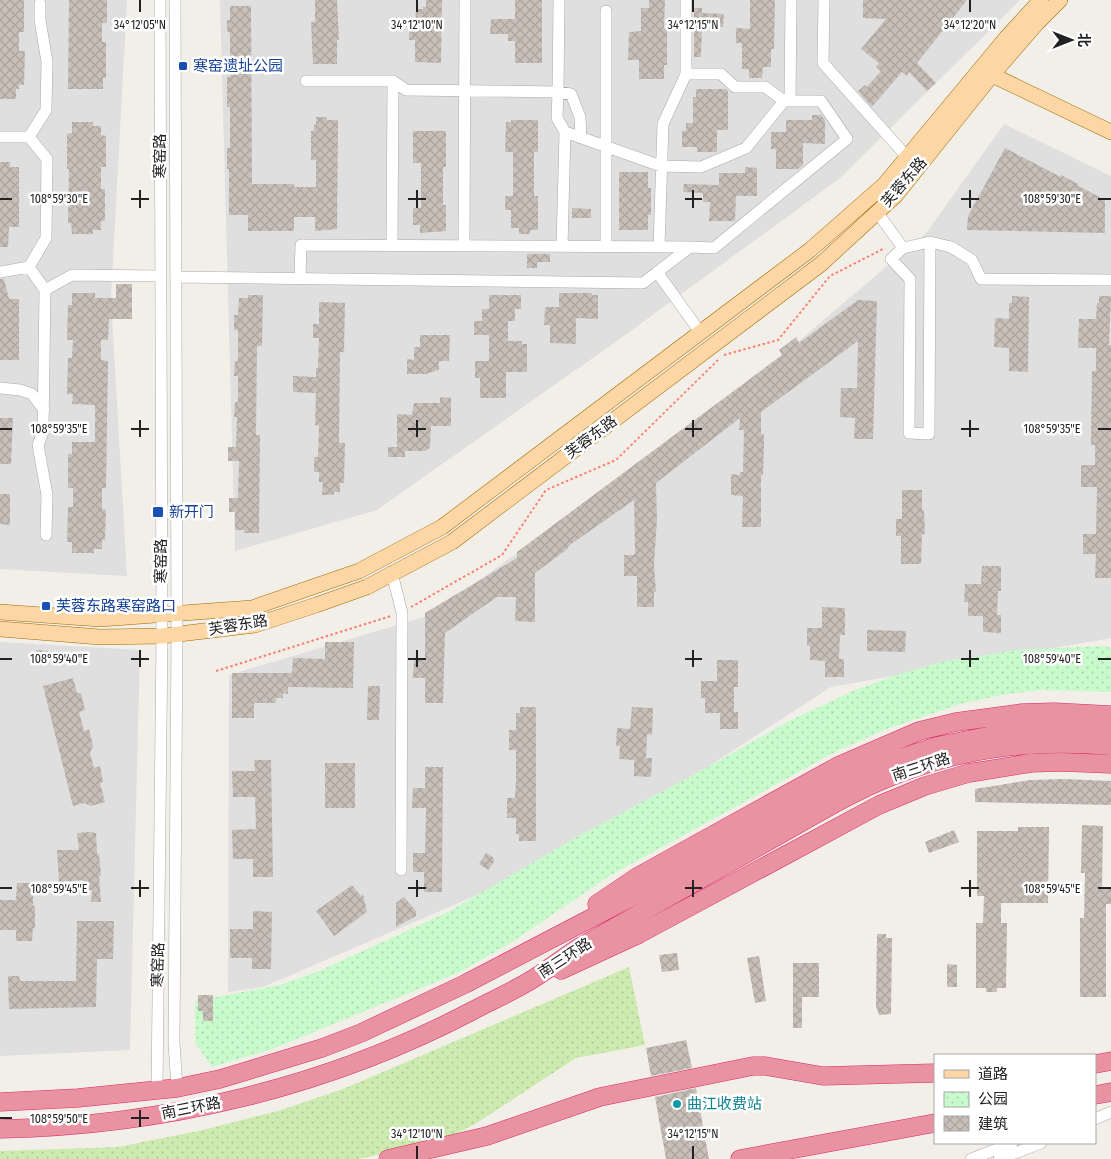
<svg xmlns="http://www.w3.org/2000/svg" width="1111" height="1159" viewBox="0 0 1111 1159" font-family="'Fira Sans Condensed','Noto Sans SC',sans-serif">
<defs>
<pattern id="grass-dots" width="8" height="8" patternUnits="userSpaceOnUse" patternTransform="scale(1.25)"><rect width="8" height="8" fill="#cdebb0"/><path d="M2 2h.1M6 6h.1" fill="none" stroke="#b0c997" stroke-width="1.8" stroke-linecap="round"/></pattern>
<pattern id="park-dots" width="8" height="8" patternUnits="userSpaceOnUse" patternTransform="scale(1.25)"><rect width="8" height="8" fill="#c8facc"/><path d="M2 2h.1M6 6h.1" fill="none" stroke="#acd6af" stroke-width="1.8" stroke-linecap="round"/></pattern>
<pattern id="building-cross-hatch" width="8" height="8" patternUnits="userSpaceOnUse" patternTransform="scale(1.25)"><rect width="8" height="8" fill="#c7bfb8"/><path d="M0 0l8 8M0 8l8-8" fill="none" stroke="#aba49e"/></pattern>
</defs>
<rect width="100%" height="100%" fill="#f2efe9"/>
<path fill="#e0dfdf" d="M0,0H127L111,298L127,576L0,569Z
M220,0H1020L839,179L621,338L377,510L235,551Z
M1004,124L1111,176V638L831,687L575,853L263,987L228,992L229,675L431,615L732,398L927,232Z
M0,642L140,650L130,1050L0,1056Z"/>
<path fill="url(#grass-dots)" d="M629,967L645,1045L576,1058L475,1124L442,1141L359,1159H0V1151L118,1147L203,1130L278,1111L343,1089Z"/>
<path fill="url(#park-dots)" d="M1102,646L1111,648V692L1040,690L1007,694L960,704L884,730L837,751L611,875L509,944L458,973L272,1049L212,1067L195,1043V1001L280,985L319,971L448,912L577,837L706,768L791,720L855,690L900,674L941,662L1016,650Z"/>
<path fill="url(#building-cross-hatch)" d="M0,0H24V32H19V51H25L24,85H19V89H16V99H0Z
M69,0H107V23H102V42H106V78H103V89H68Z
M315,0H337L339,40H337V64H313L311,22H315Z
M426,0H442L441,63L415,62V40H409V26H415L416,9H423V7H426Z
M515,0H542V63H515V41H508V34H490L491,19H515Z
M649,0H665L664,28H667V65H664V79H639V60H628L629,32L641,31V8H649Z
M750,0H775L774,49H771V67H763L762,78H749V69H742V43H736V28L750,29Z
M863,0H967L917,63L936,83L927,91L909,72L907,76L902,72L872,107L858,91L865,85L867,87L881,71L876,67L879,63L861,49L886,19L863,18Z
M230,6H251L252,184H294V187H316V160H311V131H314V125H316V117H327V120H338L337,229L315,231V217H294V231H248V215H229V169H227V148H230V107H227V77H230V33L227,31V20H230Z
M694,8H702V13L724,14L723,27L702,26L701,57H694Z
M696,89H726L728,91V130H717V152H697V147H682V131H686V123H693V97H696Z
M812,115H821L825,120V144L803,143V165L798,169H776V149H771V132H786V120H812Z
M511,120H538V152H534V196H538V230H530V234H519V228H511V210H505V196H513V152H505L506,122H511Z
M72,122H93V126H101V135L106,136V167H101V189H105V221H101V230H93V234H72L71,223H68L69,169H67V134L72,133Z
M413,131H446V167H443V205H446V231L420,233V225H413V208H421V163H413Z
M1005,148L1061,177V175L1078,184L1077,185L1105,200V233L967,230L968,216Z
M0,162H10V167H19V227H9L8,247H0Z
M745,167L757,168V196H736L735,221H709L710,202H703V193L683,192L684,184L719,185V173H745Z
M619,172H648V188H651V215H648V230H619Z
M572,208L591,209V218H572Z
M527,254H550V262H537V268H527Z
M0,279H4L9,299H19V360H0Z
M116,284H132V319H109L108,340H101V360L108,361L106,488H102V509L106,510L105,540H102V549H94V553H72V542H67L68,507H73V488H68V454H72V442H95V405L72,404L73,394H67L68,358H72L73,340H67L68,305H72V293H95V298H116Z
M559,293H592V295H598V319L576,318V344L550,343V325H544L545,307H559Z
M248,295H263L262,346H257L256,435H260L259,533H244V530H235V512H229V498H238L239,461H228V447H236L237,417H234L235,402H238V376H234L235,361H238V330H234V315H238L239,298H248Z
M489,295H521V309H515V321H508V341H522V344H527V372H506V398H480V378H475V361H489V335H474V321H482V309H489Z
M1012,296L1029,297L1028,372L1009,371V348L994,347L995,318L1009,319V303H1012Z
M1099,296H1111L1109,345H1111V578H1095L1096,554H1083V534H1096L1097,487H1081V465H1095V445H1091L1092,371H1096V348H1078L1079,319H1096L1097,303H1099Z
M858,300L877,301L873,439H854L855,418L840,417L841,388H857L858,341L761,412V434H764V443L763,475H761V527H742L743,496L731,495V474L740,475V472H743L744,430H739L740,418L656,483L657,519L654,565L656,592H654V607H637V576H624V555H634L635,553L634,500L570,545L566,550L535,573V622L515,621L516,597H497L445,633L443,703H425V678H413L414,659H425V613L517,558V552L782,355L779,350L796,337L799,343Z
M319,302L345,303L344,352H340L339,443H345L344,483H340V492H334V495H322L323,482H319V472H314V457H318L319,426L315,425L316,393L293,392V376L316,377V368H318L319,338H313V324H319Z
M420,335H450L449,361H439V370L426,374H407V359L414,360V347H420Z
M440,397L451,398V426H431L430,448L425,451H405V457H388V447H397V414L412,415L414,403H440Z
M0,418H13L11,464H0Z
M902,490H922V510H924L925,534H922L921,564H901V536H896V519H902Z
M0,494H10V525L0,524Z
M982,566H1001V591H998L997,615H1001V633L983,632V616H968V602H964L965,584H981Z
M822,607L845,608V635H840L839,659H844V677H825V661L810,660V646H807V628H822Z
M867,630L906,631L905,652L867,651Z
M325,642H354L353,688L288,687V694L283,693V698H276V703H254V718H232V673H292L293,658L325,659Z
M36,650L48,651L46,663L35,662Z
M717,660H738V687H734V712H738V729H720V713H705V698H701V681H717Z
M73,678L77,693H81L85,710L79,712L84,731L89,729L93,746L90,753L94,768L100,766L103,782L100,783L105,802L91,806L84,803L73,806L43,686Z
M368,686H380L379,720H367Z
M520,707H536V841H519V834H516V818H507V798H515L516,781V750H509V730H516V713H520Z
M632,707L653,708L652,735L647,734L646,758H652L651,777L634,776V760L619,759L620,746H616L617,728L630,729Z
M254,760H271L273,877H253V859H233L232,830L256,829L255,797H233L232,771H255Z
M325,763H355V808H325Z
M425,767H443L442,892H424V872H413V853H425L426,808H412L413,788H425Z
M1065,779L1111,781V805L975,802V789L1030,780Z
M1082,825L1103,826L1102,888H1111V904H1106V997H1080V918H1084L1085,873H1081Z
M1018,827H1049L1048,903H1001V923H1007L1006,988H997V992H986V988H976V923H983L984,896H977V831H1018Z
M954,830L959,842L929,853L925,842Z
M89,832L96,833L97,854H99L101,876H99L101,902H91L92,890H84L83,880L59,882L57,850H79L77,833Z
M486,853L493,857L494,862L488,870L479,864Z
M17,883H33V906H35V928H33L32,941H16V930H0V900H16Z
M352,885L361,896L363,894L367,912L334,936L316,911Z
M404,897L416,911V916L396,927V903Z
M253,911L272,912L271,969H252V958H230V929H253Z
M77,921H114L113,959H97L96,1007L9,1009L8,976H19L20,981H76Z
M877,934H886V938H892L891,1014L879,1015L876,1006Z
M677,953L679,970L662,972L659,955Z
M759,956L766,1001L755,1003L747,958Z
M793,963H819V997H802V1028H793Z
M947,964L957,965V987H947Z
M198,995H213V1021H203V1011H198Z
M686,1040L692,1068L651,1076L646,1048Z
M696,1088L709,1159H666L655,1097Z"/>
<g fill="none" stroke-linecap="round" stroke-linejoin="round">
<defs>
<path id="minor" d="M175,0L177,636L174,1043L177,1088
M559,0L558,92L571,94L580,117L581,138
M824,0L823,63L908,158
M686,74H721L735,87H765L784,101
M306,81H393L406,90L558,92L557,118L565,132
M790,101L791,0
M0,137H29L47,159L46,238L29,267
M29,137L46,110L47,62L40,20V4
M877,212L903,248L930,242L951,247L972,260L981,279L1111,280
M392,245L393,81
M464,246L465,0
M562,246L565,132L661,166L701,167L746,148L784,101H821L847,139L714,248L690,247
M606,247V11
M659,247L663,124L686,74V0
M903,248L891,259L910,279L909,433L929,434L930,242
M0,272L29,267L45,290L72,275L161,276
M657,272L700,332
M176,277L643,283L690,247L301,245L300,278
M45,290L43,432L38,445L47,495L46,535
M0,388L20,390L32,394L44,410
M392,573L402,613L401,870
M157,1091L162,636L160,0
M1095,1119L1111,1112
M971,1159L1012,1143
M999,1159L1041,1143"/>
<path id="major" d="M992,75L1111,132
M0,612L100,619L252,608L359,571L442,527L810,250L884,185L1006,38L1041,0
M0,629L100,637L162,636L255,625L316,605L367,587L452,542L821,264L896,195L992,75L1037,23L1060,0"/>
<path id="highway" d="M597,904L637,877L838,766L919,731L956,722L1022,713L1054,712L1111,715
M561,970L639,934L879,805L925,786L969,773L1031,763L1061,762L1111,764
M1095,1064L1111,1061
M1095,1095L1111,1092
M0,1102L78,1098L177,1088L220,1079L322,1048L361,1033L465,984L651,887L823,792L874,767L937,746L1008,732L1045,730L1111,731
M0,1129C164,1126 327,1087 472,1011C493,1000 516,990 536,977C550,968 563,958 576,949C639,914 702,878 765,843C807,820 850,792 895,775C964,748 1038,739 1111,746
M388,1159L487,1136L600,1097L753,1066H765L823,1076L935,1073
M740,1159L935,1123"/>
</defs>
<use href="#minor" stroke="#a9a9a9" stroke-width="12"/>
<use href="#major" stroke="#a06b00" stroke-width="16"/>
<use href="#highway" stroke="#dc2a67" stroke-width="19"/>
<path stroke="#fa8072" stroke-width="2" stroke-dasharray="2.5 2.5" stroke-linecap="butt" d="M724,355L778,340L830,276L885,248
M411,607L502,555L546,490L616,460L720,358
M216,671L391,616"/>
<use href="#minor" stroke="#fff" stroke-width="11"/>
<use href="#major" stroke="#fcd6a4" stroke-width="15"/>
<use href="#highway" stroke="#e892a2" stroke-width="18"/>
</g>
<path fill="none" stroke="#222" stroke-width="2" d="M140,0V12M417,0V12M693,0V12M970,0V12M140,190V208M417,190V208M693,190V208M970,190V208M0,199H12M131,199H149M408,199H426M685,199H702M961,199H979M1098,199H1111M140,420V437M417,420V437M693,420V437M970,420V437M0,429H12M131,429H149M408,429H426M685,429H702M961,429H979M1098,429H1111M140,650V667M417,650V667M693,650V667M970,650V667M0,659H12M131,659H149M408,659H426M685,659H702M961,659H979M1098,659H1111M140,880V897M417,880V897M693,880V897M970,880V897M0,888H12M131,888H149M408,888H426M685,888H702M961,888H979M1098,888H1111M140,1110V1127M0,1118H12M131,1118H149M417,1146V1159M693,1146V1159"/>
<g fill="#1a4fb4" stroke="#fff" stroke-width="2">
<rect x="178" y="61" width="10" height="10" rx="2.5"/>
<rect x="152" y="506" width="12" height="12" rx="2.5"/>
<rect x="41" y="601" width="10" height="10" rx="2.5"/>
</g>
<circle fill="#0f9aa8" stroke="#fff" stroke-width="2" cx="677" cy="1104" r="5"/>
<g text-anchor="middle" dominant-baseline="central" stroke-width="5" stroke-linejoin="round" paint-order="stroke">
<g font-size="15" fill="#164399" stroke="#fff" text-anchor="start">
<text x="193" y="66">寒窑遗址公园</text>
<text x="169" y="512">新开门</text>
<text x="56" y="606">芙蓉东路寒窑路口</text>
</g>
<g font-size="15" fill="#222" stroke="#fff">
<text transform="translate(160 156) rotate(-90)">寒窑路</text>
<text transform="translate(904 182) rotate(-49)">芙蓉东路</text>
<text transform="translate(591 437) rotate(-37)">芙蓉东路</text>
<text transform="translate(161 561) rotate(-90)">寒窑路</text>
<text transform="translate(238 625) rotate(-9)">芙蓉东路</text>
<text transform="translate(921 767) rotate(-18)">南三环路</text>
<text transform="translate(565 958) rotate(-33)">南三环路</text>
<text transform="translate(158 965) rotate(-89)">寒窑路</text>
<text transform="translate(191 1108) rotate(-11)">南三环路</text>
</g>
<g font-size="15" fill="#0d838f" stroke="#fff" text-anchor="start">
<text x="687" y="1104">曲江收费站</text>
</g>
</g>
<g font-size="12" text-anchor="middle" fill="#222" stroke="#fff" stroke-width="5" stroke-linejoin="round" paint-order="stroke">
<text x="140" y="29">34°12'05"N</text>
<text x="417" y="29">34°12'10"N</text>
<text x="693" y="29">34°12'15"N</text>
<text x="970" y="29">34°12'20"N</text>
<text x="1052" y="203">108°59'30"E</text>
<text x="59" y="203">108°59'30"E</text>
<text x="1052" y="433">108°59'35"E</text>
<text x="59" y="433">108°59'35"E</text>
<text x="59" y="663">108°59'40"E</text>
<text x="1052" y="663">108°59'40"E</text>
<text x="1052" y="893">108°59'45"E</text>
<text x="59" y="893">108°59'45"E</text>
<text x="59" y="1123">108°59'50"E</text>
<text x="417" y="1138">34°12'10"N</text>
<text x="693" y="1138">34°12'15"N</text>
</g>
<rect x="934" y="1054" width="162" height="90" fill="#ffffff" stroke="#a7a7a7"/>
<rect x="944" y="1070" width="25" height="8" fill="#fcd6a4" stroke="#a7a7a7"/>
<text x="978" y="1079" font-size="15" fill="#222222">道路</text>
<rect x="944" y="1092" width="25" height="15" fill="url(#park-dots)" stroke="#a7a7a7"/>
<text x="978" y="1104" font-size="15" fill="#222222">公园</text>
<rect x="944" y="1116" width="25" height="15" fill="url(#building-cross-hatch)" stroke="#a7a7a7"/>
<text x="978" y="1129" font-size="15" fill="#222222">建筑</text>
<g transform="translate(1071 40) rotate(90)" stroke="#ffffff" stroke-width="4" paint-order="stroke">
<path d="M0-4L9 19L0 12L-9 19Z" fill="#222222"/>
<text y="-8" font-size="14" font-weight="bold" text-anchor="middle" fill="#222222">北</text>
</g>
</svg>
